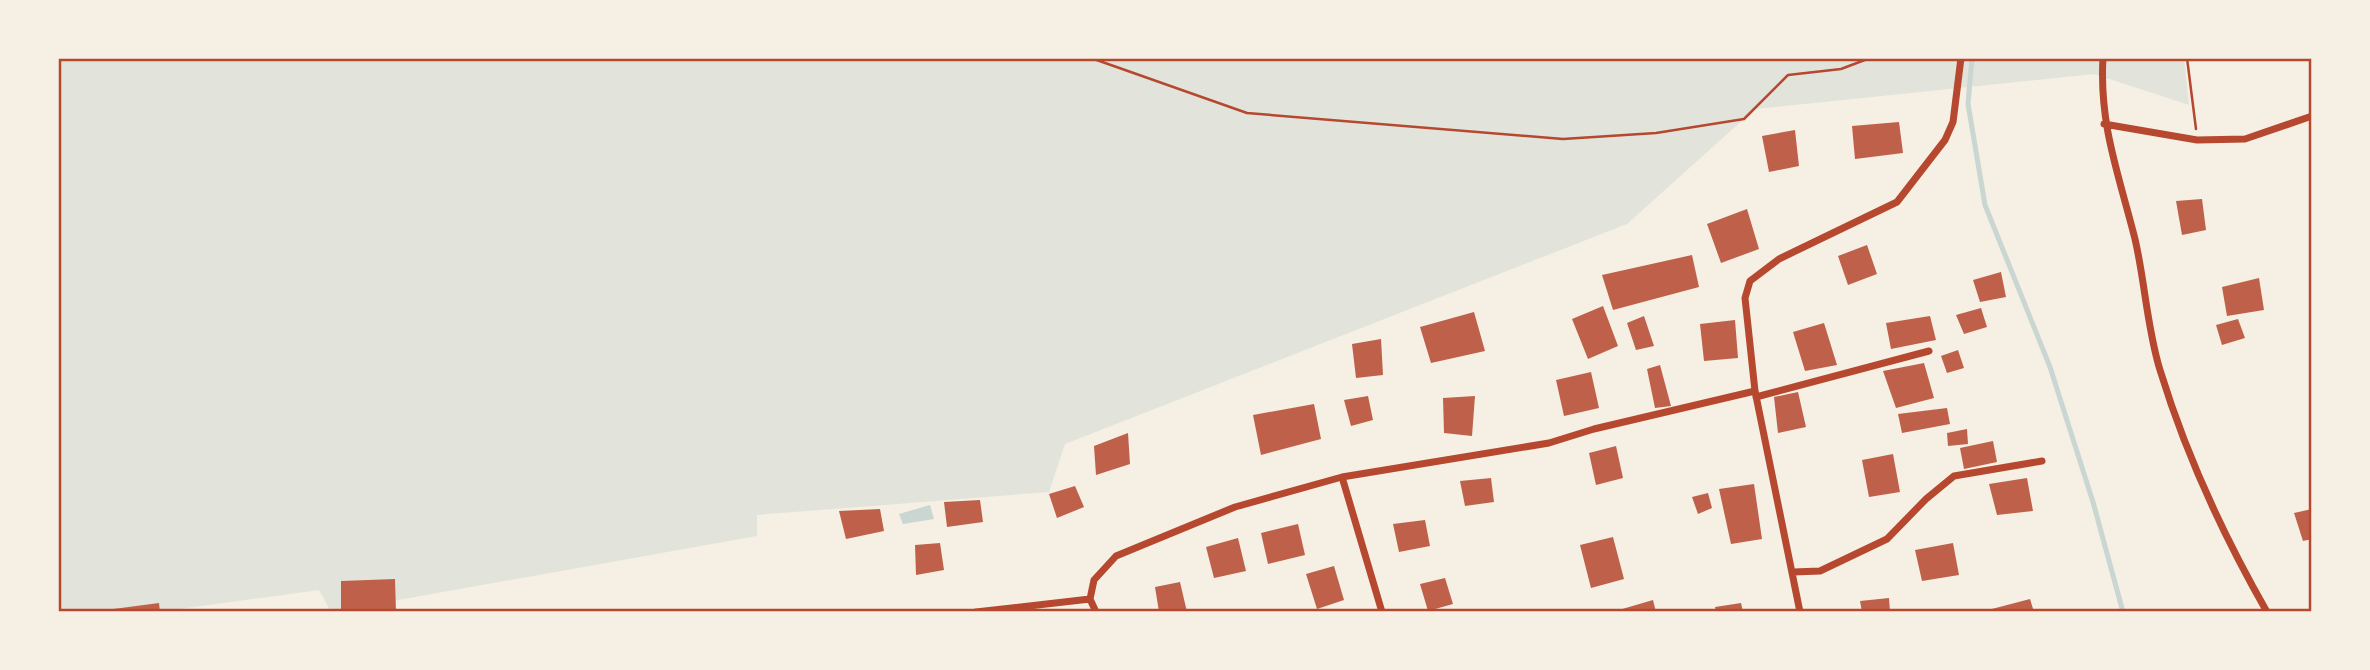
<svg xmlns="http://www.w3.org/2000/svg" width="2370" height="670" viewBox="0 0 2370 670" font-family="Quicksand,sans-serif">
<rect width="100%" height="100%" fill="#f6efe4"/>
<path fill="#e2e4dc" d="M58,58H2184L2189,105L2094,74L1755,109L1627,224L1065,444L1049,492L757,515V536L331,612L319,590L158,612H58Z"/>
<path fill="#c9d6d2" d="M930,505L934,519L903,524L899,514Z"/>
<g fill="none" stroke-linecap="round" stroke-linejoin="round">
<path stroke="#c9d6d2" stroke-width="5" d="M1972,58L1968,104L1985,205L2050,367L2093,502L2123,612"/>
</g>
<path fill="#bf614a" d="M1899,122L1903,153L1855,159L1852,126Z
M1795,130L1799,166L1769,172L1762,136Z
M2202,199L2206,230L2182,235L2176,201Z
M1747,209L1759,249L1721,263L1707,224Z
M1867,245L1877,274L1848,285L1838,256Z
M1692,255L1699,287L1613,310L1602,275Z
M2001,272L2006,297L1980,302L1973,280Z
M2259,278L2264,310L2227,316L2222,287Z
M1603,306L1618,346L1588,359L1572,319Z
M1981,308L1987,327L1964,334L1956,315Z
M1474,312L1485,351L1431,363L1420,327Z
M1644,316L1654,346L1636,350L1627,323Z
M1930,316L1936,340L1891,349L1886,323Z
M2238,319L2245,338L2222,345L2216,325Z
M1735,320L1738,358L1704,361L1700,324Z
M1824,323L1837,365L1805,371L1793,332Z
M1381,339L1383,375L1356,378L1352,344Z
M1958,350L1964,368L1947,373L1941,356Z
M1924,363L1934,398L1896,408L1883,371Z
M1660,365L1671,406L1655,408L1647,369Z
M1591,372L1599,408L1564,416L1556,380Z
M1798,392L1806,427L1778,433L1774,397Z
M1368,396L1373,420L1351,426L1344,400Z
M1475,396L1472,436L1444,433L1443,398Z
M1314,404L1321,439L1261,455L1253,415Z
M1947,408L1950,424L1902,433L1898,414Z
M1967,429L1968,444L1948,446L1947,433Z
M1128,433L1130,464L1096,475L1094,446Z
M1993,441L1997,462L1964,469L1960,448Z
M1616,446L1623,478L1596,485L1589,453Z
M1893,454L1900,492L1869,497L1862,460Z
M1491,478L1494,502L1465,506L1460,481Z
M2027,478L2033,511L1997,515L1989,484Z
M1754,484L1762,539L1731,544L1719,489Z
M1075,486L1084,507L1057,518L1049,494Z
M1708,493L1712,508L1698,514L1692,497Z
M980,500L983,522L947,527L944,502Z
M880,509L884,531L846,539L839,511Z
M2312,509V539L2303,541L2294,513Z
M1425,520L1430,546L1399,552L1393,524Z
M1298,524L1305,555L1268,564L1261,533Z
M1613,537L1624,579L1591,588L1580,545Z
M1238,538L1246,571L1214,578L1206,547Z
M940,543L944,570L916,575L915,545Z
M1953,543L1959,575L1922,581L1915,550Z
M1334,566L1344,600L1317,609L1306,574Z
M1445,578L1453,604L1428,611L1420,584Z
M395,579L396,612H341V581Z
M1180,582L1187,612H1159L1155,587Z
M1889,598L1890,612H1862L1860,601Z
M2030,599L2034,612H1989L1988,610Z
M1653,600L1656,612H1612Z
M159,603L160,612H98V611Z
M1741,603L1743,612H1716L1715,607Z"/>
<g fill="none" stroke-linecap="round" stroke-linejoin="round">
<path stroke="#b5482f" stroke-width="2.5" d="M1091,58L1247,113L1563,139L1656,133L1744,119L1788,75L1841,69L1870,58
M2187,58L2196,129"/>
<path stroke="#b5482f" stroke-width="7" d="M2103,58C2099,125 2119,175 2135,239C2145,282 2147,328 2160,370C2186,455 2223,535 2267,612
M2104,124L2197,140L2245,139L2312,116
M1756,397L1929,351
M1342,477L1382,612
M1793,572L1820,571L1887,539L1926,499L1954,476L2042,461
M976,612L1090,599
M1096,612L1090,599L1094,580L1116,556L1235,507L1342,477L1549,443L1594,429L1755,391
M1800,612L1755,391L1745,298L1750,281L1779,259L1897,202L1945,140L1953,122L1961,58"/>
</g>
<rect width="2370" height="670" fill="none" stroke="#f6efe4" stroke-width="119"/>
<rect x="60" y="60" width="2250" height="550" fill="none" stroke="#b5482f" stroke-width="2.5"/>
</svg>
